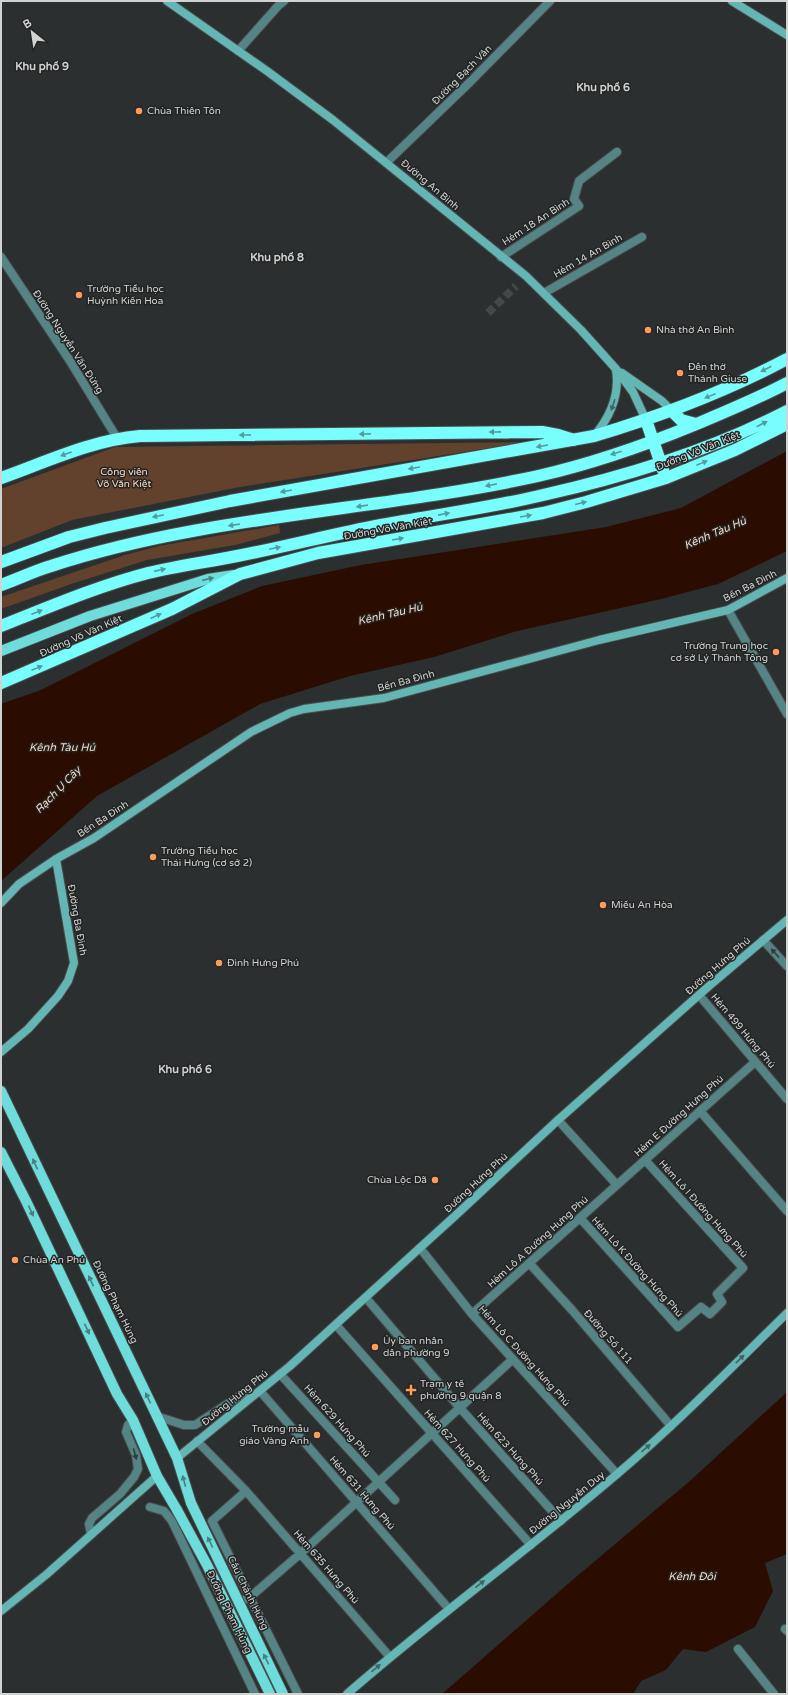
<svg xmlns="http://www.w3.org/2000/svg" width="788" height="1695" viewBox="0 0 788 1695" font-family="'Varela Round',sans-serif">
<rect width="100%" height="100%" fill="#2c2f2f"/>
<path fill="#62422d" d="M527,442L240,487L72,520L1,548V489L115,447Z
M279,525L280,533L235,545L147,560L74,583L1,609V597L125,555L159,546Z"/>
<path fill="#2a0c00" d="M787,451V551L718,584L661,599L517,631L434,657L350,676L260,704L97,796L1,881V704L41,690L192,614L262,586L361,565L606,527L681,508Z
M787,1392V1554L765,1563L773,1591L755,1627L706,1652L683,1649L666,1670L641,1681L633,1694H442L569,1583L691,1480Z"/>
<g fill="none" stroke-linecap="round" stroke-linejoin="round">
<path stroke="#454848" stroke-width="8" stroke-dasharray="8 4" stroke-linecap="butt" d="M488,313L516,286"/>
<defs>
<path id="street" d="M238,51L278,6L284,1
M387,162L470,82L550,1
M1,257L70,361L117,438
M501,257L579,206L574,199L579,181L617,152
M544,293L642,237
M728,610L787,714
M763,940L787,966
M699,995L787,1099
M700,1111L787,1211
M558,1120L617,1185
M580,1218L678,1327L701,1307L710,1314L722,1302L717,1294L743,1268L645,1160
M420,1248L472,1314L617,1474
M529,1263L572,1310L671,1426
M366,1298L460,1408L561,1521
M472,1314L755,1062
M336,1325L531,1545
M280,1374L395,1500
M260,1391L449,1609
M156,1416L184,1425H195L241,1395L250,1398
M197,1441L246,1491L390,1657
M246,1491L212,1521L298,1694
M150,1507L164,1511L172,1521L255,1694
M91,1534L89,1524L92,1518L120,1494L134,1477L138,1469L136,1455L126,1432L128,1425L133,1420
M242,1600L249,1598L301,1553L513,1359
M785,1629L787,1631
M738,1649L774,1694"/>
<path id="secondary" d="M167,1L267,71L333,120L526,276L581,330L616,369L633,392L646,420
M732,1L787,35
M622,373L662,401L671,410
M594,436C610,417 620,395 616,370
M1,903L19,884L56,859L94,838L251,732L290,713L304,709L384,698L599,640L728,610L787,578
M1,1052L28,1029L58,996L68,981L74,963L56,859
M177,1458L290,1366L456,1215L558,1120L709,986L787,920
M1,1611L47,1574L157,1476
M347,1694C434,1618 528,1550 616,1475C676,1424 731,1368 787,1313"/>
<path id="primary" d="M1,651L90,616L208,579L234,575
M1,1091L177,1458L191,1503
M1,1152L27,1203L117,1394L133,1420L157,1476L177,1510"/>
<path id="highway" d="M671,410L681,420L696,424
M646,420L663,470
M1,478C46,462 92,440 140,436L542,432L558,435L574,440
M1,562L69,537L105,528L230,501L594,436C661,416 725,392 787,359
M1,585C18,579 34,571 51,566C206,515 378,511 538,476C591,464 643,446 694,425C725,412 757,399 787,383
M1,626C49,607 98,586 148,573C177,566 207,562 237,556C285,547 333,534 381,525C435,515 490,508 543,495C628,476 710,451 787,411
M1,683L172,609L240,574L318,553L543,513L586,502L666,478L735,450L787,424"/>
</defs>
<use href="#street" stroke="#4a4d4d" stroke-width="10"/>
<use href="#secondary" stroke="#4a4d4d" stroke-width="10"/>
<use href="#primary" stroke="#4a4d4d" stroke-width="12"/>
<use href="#highway" stroke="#4a4d4d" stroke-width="14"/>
<use href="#street" stroke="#548584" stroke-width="8"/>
<use href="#secondary" stroke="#64b6b5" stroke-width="8"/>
<use href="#primary" stroke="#6edcdb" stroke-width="10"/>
<use href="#highway" stroke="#77fefd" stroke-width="12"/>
<defs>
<path id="primary-bridge" d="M191,1503L283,1694
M177,1510L207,1565L270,1694"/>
</defs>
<use href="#primary-bridge" stroke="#4a4d4d" stroke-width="12" stroke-linecap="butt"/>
<use href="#primary-bridge" stroke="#6edcdb" stroke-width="10"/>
</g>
<defs><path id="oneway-solid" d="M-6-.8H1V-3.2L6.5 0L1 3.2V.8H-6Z"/></defs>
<g fill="#519c9c">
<use href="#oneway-solid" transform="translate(766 369) rotate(153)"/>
<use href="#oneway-solid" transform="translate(710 396) rotate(158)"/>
<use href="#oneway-solid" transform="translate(762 424) rotate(-27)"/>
<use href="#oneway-solid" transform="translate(495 432) rotate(179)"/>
<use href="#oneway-solid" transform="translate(365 434) rotate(179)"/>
<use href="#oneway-solid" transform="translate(245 435) rotate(180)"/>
<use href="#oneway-solid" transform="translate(542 446) rotate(170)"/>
<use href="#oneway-solid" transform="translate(616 453) rotate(163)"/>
<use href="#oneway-solid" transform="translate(66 454) rotate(160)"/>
<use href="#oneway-solid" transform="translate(702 463) rotate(-22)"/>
<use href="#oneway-solid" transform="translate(414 468) rotate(170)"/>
<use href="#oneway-solid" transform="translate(491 485) rotate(169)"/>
<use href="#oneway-solid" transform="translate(286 491) rotate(170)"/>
<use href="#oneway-solid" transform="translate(581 503) rotate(-14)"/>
<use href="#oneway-solid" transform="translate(362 506) rotate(172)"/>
<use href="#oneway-solid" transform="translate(444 514) rotate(-11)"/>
<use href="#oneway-solid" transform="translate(158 516) rotate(168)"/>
<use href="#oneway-solid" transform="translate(526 516) rotate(-10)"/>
<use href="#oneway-solid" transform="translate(234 525) rotate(171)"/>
<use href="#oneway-solid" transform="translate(398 539) rotate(-10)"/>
<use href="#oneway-solid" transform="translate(275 548) rotate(-12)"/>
<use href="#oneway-solid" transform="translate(160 570) rotate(-13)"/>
<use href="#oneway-solid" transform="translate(37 612) rotate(-21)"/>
<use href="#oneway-solid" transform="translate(156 616) rotate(-24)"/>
<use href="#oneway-solid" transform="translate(37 668) rotate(-22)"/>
</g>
<g fill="#406666">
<use href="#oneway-solid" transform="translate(613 405) rotate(108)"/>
<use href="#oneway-solid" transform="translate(740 1359) rotate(-44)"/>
<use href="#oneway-solid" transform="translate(646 1448) rotate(-41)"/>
<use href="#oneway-solid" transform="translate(480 1584) rotate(-38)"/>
<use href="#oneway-solid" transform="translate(376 1668) rotate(-41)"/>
</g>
<g fill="#488080">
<use href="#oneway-solid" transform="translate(208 579) rotate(-13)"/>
<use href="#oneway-solid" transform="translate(35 1164) rotate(-115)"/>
<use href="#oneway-solid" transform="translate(31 1211) rotate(65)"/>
<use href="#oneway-solid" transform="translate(91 1281) rotate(-115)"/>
<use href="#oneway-solid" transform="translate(87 1329) rotate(65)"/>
<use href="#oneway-solid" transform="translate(148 1398) rotate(-115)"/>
<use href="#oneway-solid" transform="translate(184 1481) rotate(-105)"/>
<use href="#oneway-solid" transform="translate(210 1542) rotate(-116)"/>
<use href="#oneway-solid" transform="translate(266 1659) rotate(-116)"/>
</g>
<g fill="#2f3d3d">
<use href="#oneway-solid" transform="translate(775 953) rotate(-132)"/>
<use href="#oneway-solid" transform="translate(135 1454) rotate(75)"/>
</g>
<g fill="#fe9b59" stroke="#232525" stroke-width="1.5">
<circle cx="139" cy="111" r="4"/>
<circle cx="79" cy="295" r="4"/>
<circle cx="648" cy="330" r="4"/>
<circle cx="680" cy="373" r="4"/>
<circle cx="776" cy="652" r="4"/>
<circle cx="153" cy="857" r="4"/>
<circle cx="603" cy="905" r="4"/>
<circle cx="219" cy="963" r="4"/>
<circle cx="435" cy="1180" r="4"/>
<circle cx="15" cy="1260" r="4"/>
<circle cx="375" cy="1347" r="4"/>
<path d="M409 1384h4v4h4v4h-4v4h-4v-4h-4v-4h4z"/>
<circle cx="317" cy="1435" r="4"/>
</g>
<g text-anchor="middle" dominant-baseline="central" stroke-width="3" stroke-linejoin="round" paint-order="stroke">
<g font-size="10" fill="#d1d3d3" stroke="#232525">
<text transform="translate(462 75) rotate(-45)">Đường Bạch Vân</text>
<text transform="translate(430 185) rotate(40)">Đường An Bình</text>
<text transform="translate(536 222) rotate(-33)">Hẻm 18 An Bình</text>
<text transform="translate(588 256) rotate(-30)">Hẻm 14 An Bình</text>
<text transform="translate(68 342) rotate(57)">Đường Nguyễn Văn Đừng</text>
<text transform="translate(698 451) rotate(-22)">Đường Võ Văn Kiệt</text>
<text transform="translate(388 529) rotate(-10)">Đường Võ Văn Kiệt</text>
<text transform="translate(750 586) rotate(-27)">Bến Ba Đình</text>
<text transform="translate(81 636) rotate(-24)">Đường Võ Văn Kiệt</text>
<text transform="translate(406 681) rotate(-15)">Bến Ba Đình</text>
<text transform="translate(103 819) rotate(-33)">Bến Ba Đình</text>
<text transform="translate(77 920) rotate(80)">Đường Ba Đình</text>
<text transform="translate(718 966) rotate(-41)">Đường Hưng Phú</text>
<text transform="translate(743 1031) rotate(50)">Hẻm 499 Hưng Phú</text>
<text transform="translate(679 1116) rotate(-42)">Hẻm E Đường Hưng Phú</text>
<text transform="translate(476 1183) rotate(-43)">Đường Hưng Phú</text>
<text transform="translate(703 1209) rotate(48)">Hẻm Lô I Đường Hưng Phú</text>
<text transform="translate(538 1242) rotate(-42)">Hẻm Lô A Đường Hưng Phú</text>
<text transform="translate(637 1267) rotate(48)">Hẻm Lô K Đường Hưng Phú</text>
<text transform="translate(115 1302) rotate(64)">Đường Phạm Hùng</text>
<text transform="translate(608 1337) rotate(49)">Đường Số 111</text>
<text transform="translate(524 1356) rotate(48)">Hẻm Lô C Đường Hưng Phú</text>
<text transform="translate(235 1398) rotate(-39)">Đường Hưng Phú</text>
<text transform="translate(337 1421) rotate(48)">Hẻm 629 Hưng Phú</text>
<text transform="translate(457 1446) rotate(48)">Hẻm 627 Hưng Phú</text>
<text transform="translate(510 1449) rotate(48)">Hẻm 623 Hưng Phú</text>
<text transform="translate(362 1493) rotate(49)">Hẻm 631 Hưng Phú</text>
<text transform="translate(567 1503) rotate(-39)">Đường Nguyễn Duy</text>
<text transform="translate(326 1567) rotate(49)">Hẻm 635 Hưng Phú</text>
<text transform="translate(248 1593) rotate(64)">Cầu Chánh Hưng</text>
<text transform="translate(229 1612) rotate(64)">Đường Phạm Hùng</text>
</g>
<g font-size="10" fill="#d1d3d3" stroke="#232525" text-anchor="start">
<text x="147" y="111">Chùa Thiên Tôn</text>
<text x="87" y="289">Trường Tiểu học<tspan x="87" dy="12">Huỳnh Kiến Hoa</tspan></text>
<text x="656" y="330">Nhà thờ An Bình</text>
<text x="688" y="367">Đền thờ<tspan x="688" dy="12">Thánh Giuse</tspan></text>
<text x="768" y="646" text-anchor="end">Trường Trung học<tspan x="768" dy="12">cơ sở Lý Thánh Tông</tspan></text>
<text x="161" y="851">Trường Tiểu học<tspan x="161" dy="12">Thái Hưng (cơ sở 2)</tspan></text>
<text x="611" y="905">Miếu An Hòa</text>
<text x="227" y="963">Đình Hưng Phú</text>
<text x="427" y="1180" text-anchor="end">Chùa Lộc Dã</text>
<text x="23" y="1260">Chùa An Phú</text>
<text x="383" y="1341">Ủy ban nhân<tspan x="383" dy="12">dân phường 9</tspan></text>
<text x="420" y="1384">Trạm y tế<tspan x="420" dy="12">phường 9 quận 8</tspan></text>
<text x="309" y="1429" text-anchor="end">Trường mẫu<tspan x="309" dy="12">giáo Vàng Anh</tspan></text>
</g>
<g font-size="10" fill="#ffd8c1" stroke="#232525">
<text x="124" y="472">Công viên<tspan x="124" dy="12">Võ Văn Kiệt</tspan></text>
</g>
<g font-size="11" font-weight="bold" fill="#d1d3d3" stroke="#232525">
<text x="42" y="66">Khu phố 9</text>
<text x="603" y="87">Khu phố 6</text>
<text x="277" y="257">Khu phố 8</text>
<text x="185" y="1069">Khu phố 6</text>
</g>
<g font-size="11" font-style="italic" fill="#fdd6bf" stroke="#232525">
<text transform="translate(715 533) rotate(-23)">Kênh Tàu Hủ</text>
<text transform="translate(390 614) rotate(-13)">Kênh Tàu Hủ</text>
<text x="62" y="747">Kênh Tàu Hủ</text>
<text transform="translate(58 790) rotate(-46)">Rạch Ụ Cây</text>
<text x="692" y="1576">Kênh Đôi</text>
</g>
</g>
<rect width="788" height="1695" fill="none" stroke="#d1d3d3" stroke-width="4"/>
<g transform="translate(32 32) rotate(330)" stroke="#232525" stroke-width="3" paint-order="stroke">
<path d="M0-3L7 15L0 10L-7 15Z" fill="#d1d3d3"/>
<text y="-6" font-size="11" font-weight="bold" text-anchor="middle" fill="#d1d3d3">B</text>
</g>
</svg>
